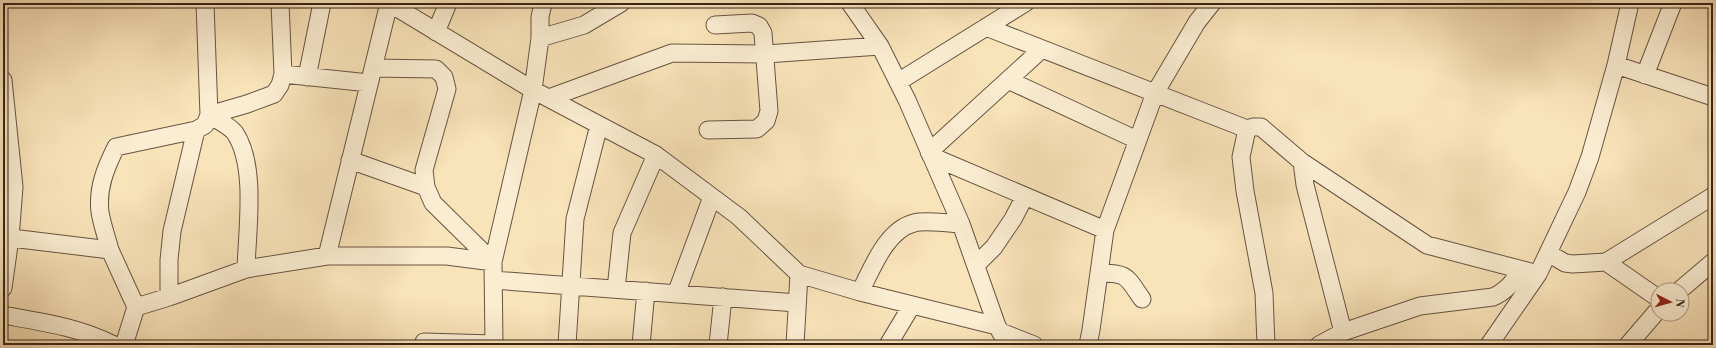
<svg xmlns="http://www.w3.org/2000/svg" width="1716" height="348" viewBox="0 0 1716 348" font-family="'Libre Bodoni',serif">
<rect width="100%" height="100%" fill="#f9e3b9"/>
<filter id="stains"><feTurbulence type="fractalNoise" baseFrequency=".005" numOctaves="4"/><feColorMatrix values="0 0 0 0 .2 0 0 0 0 .09 0 0 0 0 .02 0 0 0 .5 -.17"/></filter>
<radialGradient id="worn" r=".72"><stop offset=".6" stop-color="#630" stop-opacity="0"/><stop offset="1" stop-color="#630" stop-opacity=".3"/></radialGradient>
<g fill="none" stroke-linecap="round" stroke-linejoin="round">
<defs>
<path id="minor" d="M389,3L533,90L656,155L739,217L799,274L860,292L997,326
M850,3L880,46L907,100L961,224L997,326L1008,345
M986,27L1247,129
M436,32L448,3
M540,38L584,25L621,3
M1616,65L1713,97
M373,68L436,69L444,77L447,89L424,170L426,187L433,203L493,262L494,345
M283,74L369,83
M1645,75L1673,3
M307,77L322,3
M3,80L14,187L10,238L3,288
M1008,80L1137,140
M898,82L1025,3
M549,98L672,53L766,54L880,46
M209,115C217,120 230,126 235,133C257,166 247,230 246,269
M209,115L247,104L274,94L280,85L283,74L280,3
M708,130L757,129L766,121L769,111L763,33L759,26L752,23L715,25
M929,152L1042,49
M931,156L1105,230L1155,93L1197,22L1212,3
M350,160L426,187
M1302,162L1305,185L1343,332
M3,237L110,250C107,238 102,225 100,212C97,188 106,167 116,147L196,130L205,125L209,115L205,3
M110,250L136,307
M1548,253L1565,263L1573,264L1606,262L1713,196
M327,256L389,3
M1606,262L1658,298
M976,265L994,247L1013,219L1025,196
M1099,273C1128,273 1126,276 1142,299
M493,280L797,303
M616,289L622,233L656,155
M1680,290L1713,262
M860,292C872,269 886,230 914,223C925,220 949,223 961,224
M676,294L712,197
M169,297V260L172,231L196,130
M3,315C42,322 79,327 114,345
M1001,332L1034,345
M424,342L494,344
M124,345L136,307L169,297L246,269L327,256H447L493,262L533,90L540,38V17L543,3
M567,345L575,219L599,125
M641,345L646,291
M718,345L723,297
M795,345L799,274
M888,345L912,305
M1088,345L1091,330L1105,230
M1266,345L1264,293L1245,191L1241,157L1247,129L1253,127H1261L1302,162L1427,245L1538,274
M1319,345L1343,332L1420,306L1493,297C1507,291 1513,281 1522,270
M1489,345L1538,274L1577,192L1590,157L1616,65L1630,3
M1628,345L1658,310"/>
</defs>
<use href="#minor" stroke="#675441" stroke-width="19"/>
<use href="#minor" stroke="#fbedd2" stroke-width="17"/>
</g>
<rect width="1716" height="348" fill="none" stroke="#f9e3b9" stroke-width="16"/>
<rect x="4" y="4" width="1708" height="340" fill="none" stroke="#362419" stroke-width="2"/>
<rect x="8" y="8" width="1700" height="332" fill="none" stroke="#362419"/>
<g transform="translate(1670 302) rotate(96)"><circle r="19" fill="#fbedd2" stroke="#ac9d88"/>
<path d="M0-3L7 15L0 10L-7 15Z" fill="#8f2418"/>
<text y="-6" font-size="11" font-weight="bold" text-anchor="middle" fill="#362419">N</text>
</g>
<rect width="100%" height="100%" filter="url(#stains)"/>
<rect width="100%" height="100%" fill="url(#worn)"/>
</svg>
